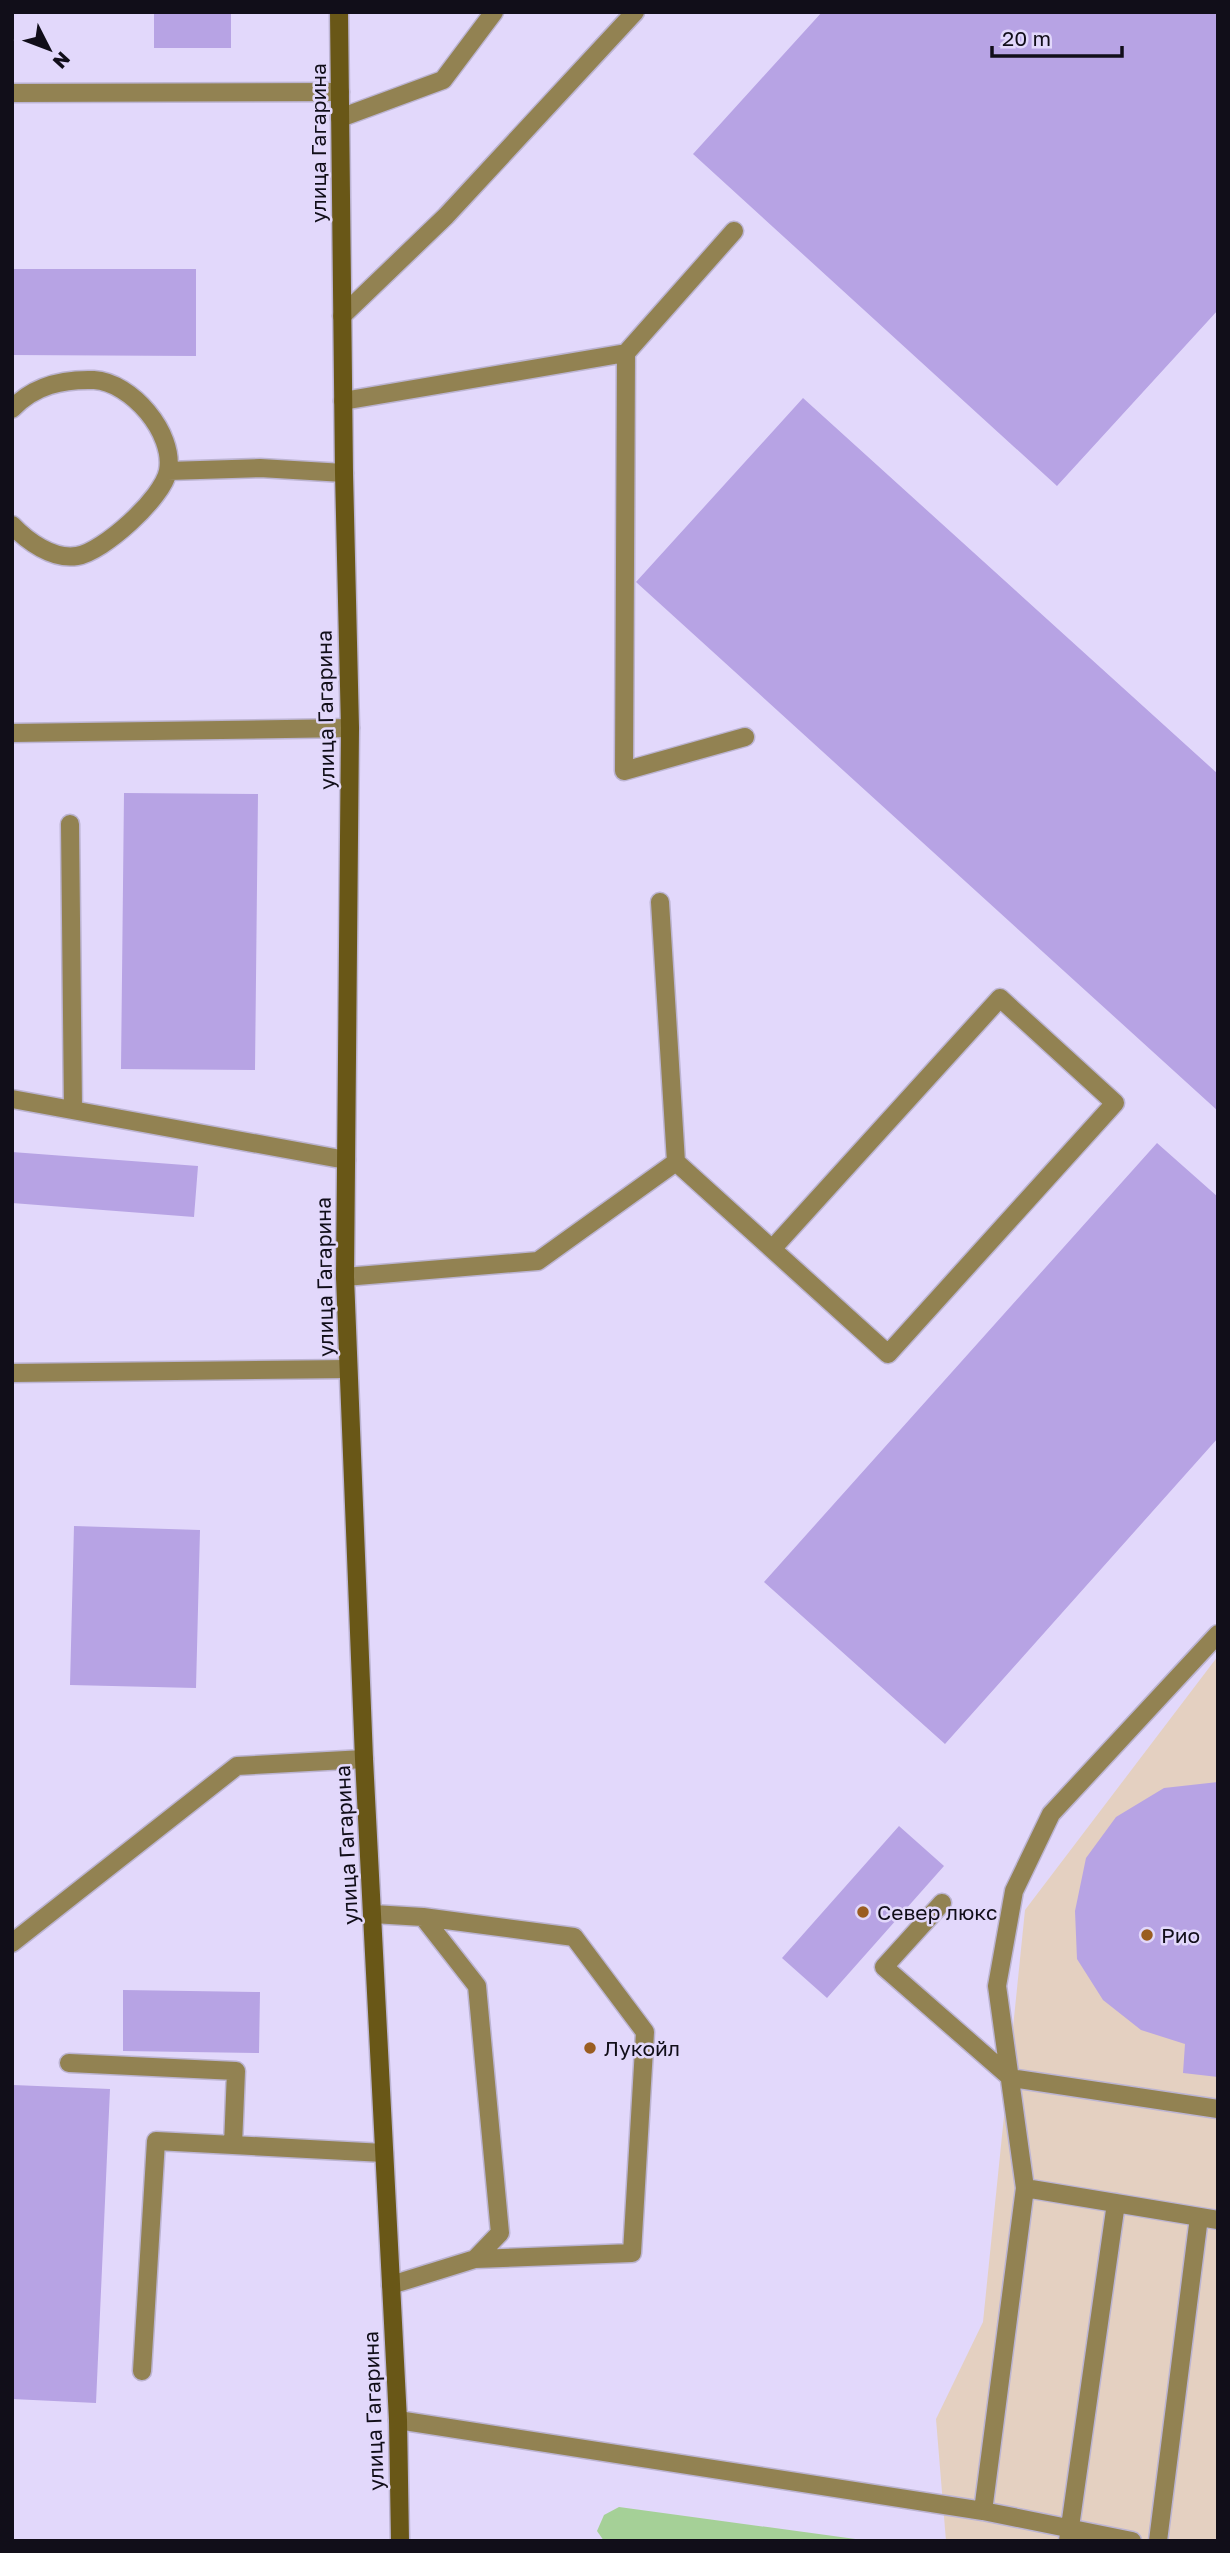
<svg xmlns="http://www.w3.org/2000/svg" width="1230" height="2553" viewBox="0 0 1230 2553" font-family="'Golos Text',sans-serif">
<rect width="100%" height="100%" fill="#e2d8fb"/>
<path fill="#e4d0c1" d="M1218,1656V2541H946L936,2419L983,2322L1025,1910Z"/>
<path fill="#a5d097" d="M619,2507L870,2541H604L597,2531L604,2515Z"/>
<path fill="#b7a3e4" d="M154,12H231V48H154Z
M822,12H1218V310L1057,486L693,154Z
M12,269H196V356L12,355Z
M803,398L1218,774V1111L636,582Z
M124,793L258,794L255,1070L121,1069Z
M1157,1143L1218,1197V1438L945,1744L764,1582Z
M12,1152L198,1166L194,1217L12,1203Z
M74,1526L200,1530L196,1688L70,1685Z
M1218,1782V2077L1183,2073L1185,2044L1141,2030L1103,2000L1077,1959L1075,1911L1086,1858L1116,1817L1164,1788Z
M899,1826L944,1866L827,1998L782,1958Z
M123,1990L260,1992L259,2053L123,2051Z
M13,2085L110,2089L96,2403L12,2399Z"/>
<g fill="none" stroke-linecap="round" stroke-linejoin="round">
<defs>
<path id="lane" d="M12,93L340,92
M340,118L443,80L494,12
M626,353L734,231
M343,401L626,353L624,771L745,737
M12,409C34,385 63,379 94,380C131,382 175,433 168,471C163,498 103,552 77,556C53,560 27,541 12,525
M168,471L260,468L344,473
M12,733L350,728
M70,824L73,1110
M12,1099L346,1160
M676,1162L888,1354L1115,1103L1000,998L773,1248
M345,1277L538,1261L676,1162L660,902
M12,1373L348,1369
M942,1903L884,1967L1011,2078L1218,2109
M373,1914L423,1917L477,1986L500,2233L475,2259L391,2285
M423,1917L574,1937L645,2032L632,2253L475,2259
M12,1943L237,1766L364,1759
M69,2063L236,2071L233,2145L384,2153
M1025,2188L1218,2220
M142,2371L156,2141L233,2145
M398,2420L983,2511L1132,2541
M983,2511L1025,2188L997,1986L1014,1891L1051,1814L1218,1634
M1068,2541L1116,2203
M1158,2541L1199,2217"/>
<path id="street" d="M342,316L446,216L635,12"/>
<path id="secondary" d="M339,12L344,473L350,728L345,1277L364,1759L398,2420L400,2541"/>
</defs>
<use href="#lane" stroke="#bcb4d2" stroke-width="21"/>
<use href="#street" stroke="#bcb4d2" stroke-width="21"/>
<use href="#secondary" stroke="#bcb4d2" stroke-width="21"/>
<use href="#lane" stroke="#928252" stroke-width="18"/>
<use href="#street" stroke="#928252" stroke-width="18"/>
<use href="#secondary" stroke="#695717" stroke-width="18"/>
</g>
<g fill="#9a5d21" stroke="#e2d8fb" stroke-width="2.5">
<circle cx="863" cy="1912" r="7"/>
<circle cx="1147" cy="1935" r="7"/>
<circle cx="590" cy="2048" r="7"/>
</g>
<g text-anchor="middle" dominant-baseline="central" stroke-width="5" stroke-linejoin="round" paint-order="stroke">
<g font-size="21" fill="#110e19" stroke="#e2d8fb">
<text transform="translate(318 143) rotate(-90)">улица Гагарина</text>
<text transform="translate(325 710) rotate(-91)">улица Гагарина</text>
<text transform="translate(324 1277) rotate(-91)">улица Гагарина</text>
<text transform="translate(346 1845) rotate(-93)">улица Гагарина</text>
<text transform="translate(373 2411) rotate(-92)">улица Гагарина</text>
</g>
<g font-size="21" fill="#110e19" stroke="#e2d8fb" text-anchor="start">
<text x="877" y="1912">Север люкс</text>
<text x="1161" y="1935">Рио</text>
<text x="604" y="2048">Лукойл</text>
</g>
</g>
<rect width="1230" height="2553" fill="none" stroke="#110e19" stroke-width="28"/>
<g transform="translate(49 49) rotate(132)" stroke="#e2d8fb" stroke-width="5" paint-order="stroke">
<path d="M0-5L12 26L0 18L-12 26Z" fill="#110e19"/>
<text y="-10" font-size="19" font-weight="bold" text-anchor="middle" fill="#110e19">N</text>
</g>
<path d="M992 46v10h130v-10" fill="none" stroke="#110e19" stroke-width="3.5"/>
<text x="1002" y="46" font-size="21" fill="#110e19" stroke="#e2d8fb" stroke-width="5" paint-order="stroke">20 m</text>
</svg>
